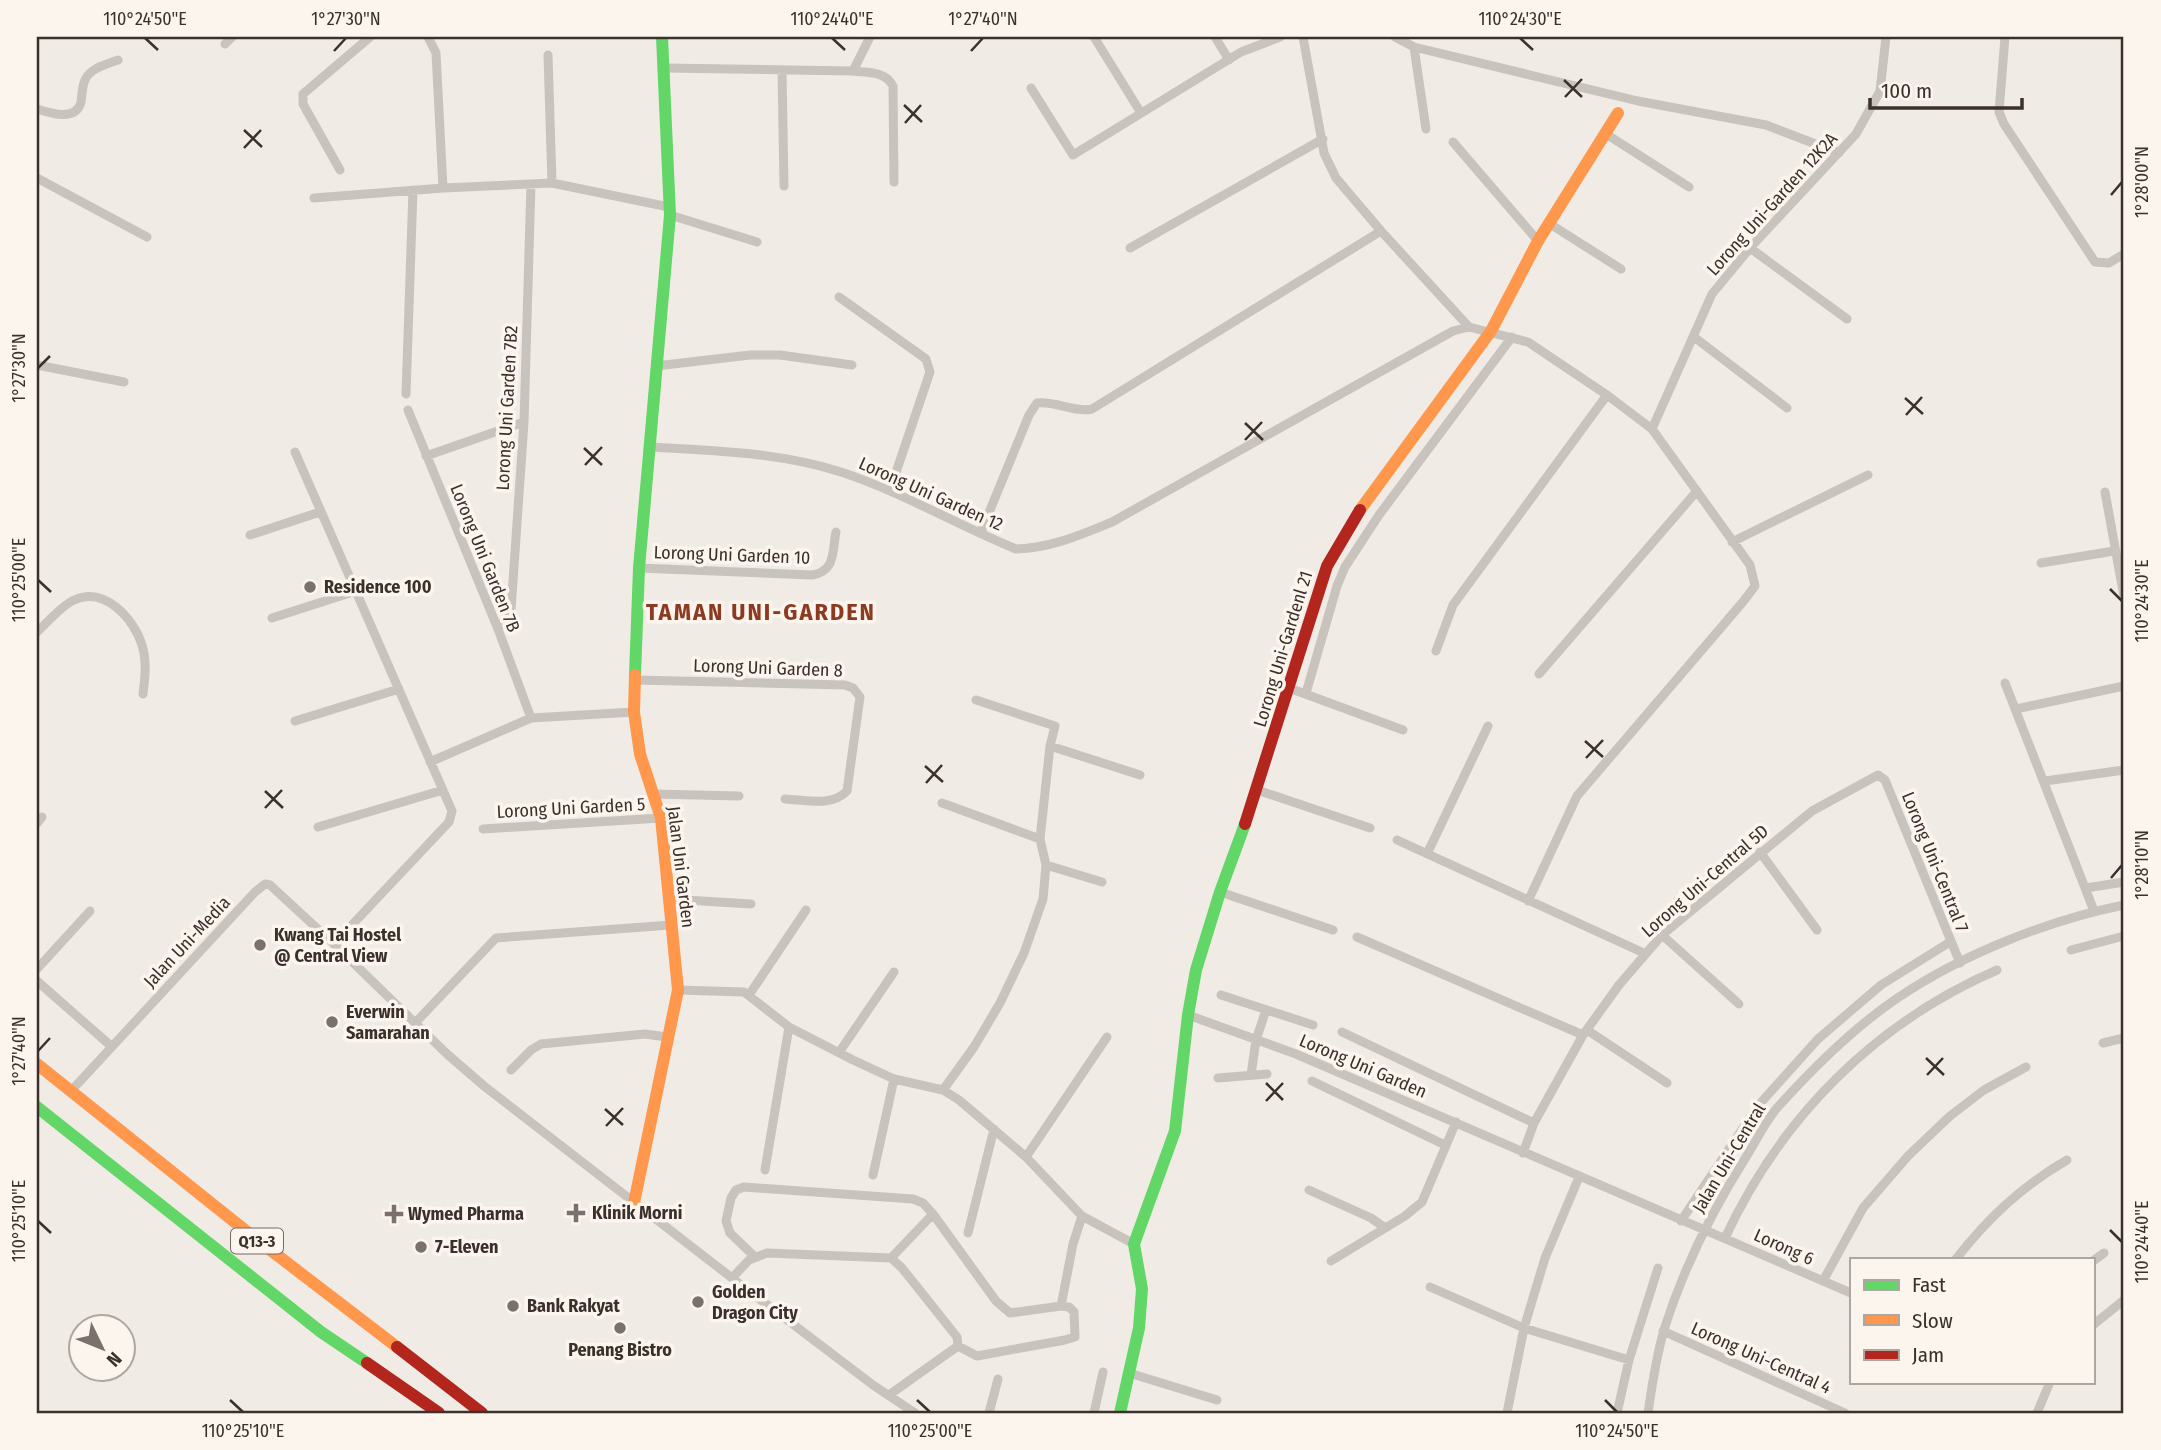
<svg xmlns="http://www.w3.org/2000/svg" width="2161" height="1450" viewBox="0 0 2161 1450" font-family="'Fira Sans Condensed',sans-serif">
<rect width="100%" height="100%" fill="#f0ebe5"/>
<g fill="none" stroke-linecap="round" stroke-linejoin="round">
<path stroke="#c9c3be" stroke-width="9" d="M428,37L436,53L443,188
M1094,37L1141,113
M1215,37L1229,60
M1303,37L1324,153L1336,178L1381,231L1469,327L1528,342L1607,395L1652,429L1750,565L1755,586L1742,603L1577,796L1528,901
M1395,37L1414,47L1638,101L1766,125L1839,153
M2005,37L1999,112L2004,124L2095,262L2109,263L2124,254
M225,44L232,37
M1414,47L1426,129
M548,55L552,183
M665,68L853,71C869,73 885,71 893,86L894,182
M782,71L784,186
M853,71L870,37
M1031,88L1073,155L1241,52L1280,37
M37,109C50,113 76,122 81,102C82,96 82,86 85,80C90,68 107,64 118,60
M1606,134L1689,187
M1453,142L1538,241
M340,170L303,104V94L370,37
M37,178L147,237
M314,198L443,188L552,183L669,207
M670,215L757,242
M1550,224L1621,269
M1130,248L1323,139
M1750,248L1847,319
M839,297L926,359L930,372L890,490
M1694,337L1787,408
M37,365L124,382
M656,366L750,355H780L852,365
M406,394L413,190
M408,410L498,629L531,718
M1652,429L1712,294L1750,248L1856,134L1880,91L1886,37
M651,447C715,451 779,452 841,472C902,492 957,525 1016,549C1051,548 1080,535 1112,522L1453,331L1469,327
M295,452L452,811L449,822L334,944
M426,456L524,422
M2105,492L2124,597
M981,532L1029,415L1037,403C1056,401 1075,413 1092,409L1381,231
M250,535L320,512
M1732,542L1868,475
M2041,563L2114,551
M639,568L812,575C836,571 832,552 836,532
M272,618L356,591
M498,629L511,610L524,422L531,184
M37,632C48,622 61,606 74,600C105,586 134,619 142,645C147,661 145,678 143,694
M1436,651L1453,605L1607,395
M1539,674L1697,491
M635,680L845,685L853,688L860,697L847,791C832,807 806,800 785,799
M2005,683L2094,911
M1289,688L1403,730
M1306,693L1337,586L1345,567L1379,515L1512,337
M2016,709L2124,686
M295,721L399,689
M1050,746L1140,775
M430,762L531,718L634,712
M2045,781L2124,770
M1257,790L1370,828
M653,794L739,796
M942,803L1040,839
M37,823L42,817
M318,827L443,790
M483,829L661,818
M1397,840L1646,954
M1760,852L1817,930
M1427,854L1488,726
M1046,865L1102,882
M2086,888L2124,882
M1220,892L1333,930
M669,899L751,904
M1662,935L1739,1004
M1357,937L1583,1035
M2071,950L2124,936
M37,969L90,911
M37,981L111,1046
M678,990L744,992L789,1027L853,1060L894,1079L943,1090L959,1100L1026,1157L1082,1216L1134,1244
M749,995L806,910
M1221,995L1313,1025
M1188,1015L1296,1054L1851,1293
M416,1022L496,938L671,925
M1587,1030L1667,1083
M1342,1032L1534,1123
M2103,1043L2124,1038
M840,1051L894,972
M511,1070L531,1050L541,1044L645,1034L667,1037
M1251,1075L1256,1040L1266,1010
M1218,1078L1267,1074
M1312,1081L1445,1145
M943,1090L974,1047L1000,1003L1024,953L1043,899L1046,865L1040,839L1050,746L1055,726L976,700
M71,1091L255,892L265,884L270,885L334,944L447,1054L484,1086L732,1278L873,1385L915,1413
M1523,1153L1534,1123L1583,1035L1619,985L1662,935L1812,811L1878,775L1885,780L1960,963
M1026,1157L1107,1037
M765,1170L789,1027
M873,1175L894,1079
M1309,1190L1371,1218L1384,1227
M1681,1221L1757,1107L1818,1039L1881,985L1950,942
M968,1233L994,1129
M1725,1238C1781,1117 1875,1023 1997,970
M755,1257L730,1233L726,1221L731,1198L736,1190L744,1187L913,1199L923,1203L933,1214L996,1301L1010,1313L1061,1306L1069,1307L1074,1312L1075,1337L1065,1340L977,1356L958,1346
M891,1258L933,1214
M1956,1259C1988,1218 2022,1186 2067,1160
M1331,1261L1405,1216L1422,1202L1456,1122
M2093,1261L2104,1253
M732,1278L749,1260L767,1253L891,1258L902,1268L957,1337L958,1346L889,1395
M1823,1281L1863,1208L1908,1156L1950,1116L1984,1090L2026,1067
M1430,1287L1524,1328L1629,1360
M1061,1306L1073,1244L1082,1216
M2093,1325L2124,1300
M1663,1331L1845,1413
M1129,1373L1217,1400
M989,1413L998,1379
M1094,1413L1103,1372
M1507,1413L1524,1328L1545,1258L1579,1177
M1617,1413L1629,1360L1658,1268
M1648,1413C1652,1385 1656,1357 1664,1330C1683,1269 1712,1211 1746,1157C1756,1141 1765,1122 1777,1108C1813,1068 1854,1027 1899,997C1963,954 2049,920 2124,905
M2037,1413L2050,1382"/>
<path stroke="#63d668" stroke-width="12" d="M635,675L639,568L670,215L662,37
M37,1107L321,1332L367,1363
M1120,1413L1139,1328L1142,1289L1134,1244L1175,1131L1188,1015L1196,970L1220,892L1245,824"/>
<path stroke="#ff974d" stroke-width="12" d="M1360,510L1491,331L1538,241L1618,113
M37,1064L256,1239L397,1347
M634,1203L678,990L661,818L640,754L634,712L635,675"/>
<path stroke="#b3261e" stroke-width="12" d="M1245,824L1327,566L1360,510
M397,1347L482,1413
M367,1363L439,1413"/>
</g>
<path fill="none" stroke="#3b302b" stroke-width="2.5" d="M145,38L158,50M832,38L845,50M1520,38L1533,50M334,51L346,38M971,51L983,38M1564,80L1582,97M1565,97L1582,79M904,105L922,122M905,123L921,105M244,130L262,147M244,148L261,130M2111,195L2122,182M38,368L50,356M1905,398L1923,414M1906,415L1922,397M1245,423L1263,440M1245,440L1262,422M584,448L602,465M585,465L602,447M38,580L51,592M2110,589L2122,601M1585,741L1603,757M1586,758L1603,740M925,766L943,782M926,783L942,765M265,791L283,808M265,808L282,790M2111,878L2122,865M38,1051L50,1038M1926,1058L1944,1075M1927,1075L1943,1058M1266,1083L1283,1100M1266,1101L1283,1083M605,1109L623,1125M606,1126L623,1108M38,1221L51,1233M2110,1230L2122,1242M230,1400L243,1412M917,1400L930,1412M1605,1400L1617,1412"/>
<g fill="#7a716c" stroke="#fbf5ee" stroke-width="2.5">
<circle cx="310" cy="587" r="7"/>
<circle cx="260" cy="945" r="7"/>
<circle cx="332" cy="1022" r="7"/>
<path d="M572.5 1202.5h7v7h7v7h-7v7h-7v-7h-7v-7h7z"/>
<path d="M390.5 1203.5h7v7h7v7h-7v7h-7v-7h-7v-7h7z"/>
<circle cx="421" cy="1247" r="7"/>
<circle cx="698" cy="1302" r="7"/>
<circle cx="513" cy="1306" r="7"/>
<circle cx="620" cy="1328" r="7"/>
</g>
<g text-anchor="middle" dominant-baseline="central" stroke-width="7" stroke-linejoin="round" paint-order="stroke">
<rect fill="#fbf5ee" stroke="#756b66" stroke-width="2" x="231" y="1228.5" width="52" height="25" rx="5"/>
<g font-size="16" font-weight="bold" fill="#3b302b">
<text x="257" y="1241">Q13-3</text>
</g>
<g font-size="18" fill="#3b302b" stroke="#fbf5ee">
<text transform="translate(1772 204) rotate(-48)">Lorong Uni-Garden 12K2A</text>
<text transform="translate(507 408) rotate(-87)">Lorong Uni Garden 7B2</text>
<text transform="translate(931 494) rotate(24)">Lorong Uni Garden 12</text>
<text transform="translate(732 555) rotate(2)">Lorong Uni Garden 10</text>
<text transform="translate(485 558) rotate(68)">Lorong Uni Garden 7B</text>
<text transform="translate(1283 649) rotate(-73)">Lorong Uni-Gardenl 21</text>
<text transform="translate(768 668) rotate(2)">Lorong Uni Garden 8</text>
<text transform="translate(571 808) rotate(-3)">Lorong Uni Garden 5</text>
<text transform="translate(1935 862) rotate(68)">Lorong Uni-Central 7</text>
<text transform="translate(681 867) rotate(83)">Jalan Uni Garden</text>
<text transform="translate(1705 881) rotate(-41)">Lorong Uni-Central 5D</text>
<text transform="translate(187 942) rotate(-47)">Jalan Uni-Media</text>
<text transform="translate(1363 1066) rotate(23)">Lorong Uni Garden</text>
<text transform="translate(1729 1158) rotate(-59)">Jalan Uni-Central</text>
<text transform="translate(1784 1247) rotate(24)">Lorong 6</text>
<text transform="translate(1761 1358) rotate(24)">Lorong Uni-Central 4</text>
</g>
<g font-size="18" font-weight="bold" fill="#3b302b" stroke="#fbf5ee" text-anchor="start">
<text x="324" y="587">Residence 100</text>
<text x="274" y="935">Kwang Tai Hostel<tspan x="274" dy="21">@ Central View</tspan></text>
<text x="346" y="1012">Everwin<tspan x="346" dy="21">Samarahan</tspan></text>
<text x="592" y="1213">Klinik Morni</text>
<text x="408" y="1214">Wymed Pharma</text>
<text x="435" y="1247">7-Eleven</text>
<text x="712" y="1292">Golden<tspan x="712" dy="21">Dragon City</tspan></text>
<text x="527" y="1306">Bank Rakyat</text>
<text x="620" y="1350" text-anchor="middle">Penang Bistro</text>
</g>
<g font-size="24" font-weight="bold" letter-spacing="2" fill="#8c3b22" stroke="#fbf5ee">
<text x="761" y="612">TAMAN UNI-GARDEN</text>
</g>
</g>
<rect width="2161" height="1450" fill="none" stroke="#fbf5ee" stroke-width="77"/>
<rect x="1850" y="1258" width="245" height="126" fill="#fbf5ee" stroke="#aea6a0" stroke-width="2"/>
<rect x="1864" y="1280" width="35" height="10" fill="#63d668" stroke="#aea6a0" stroke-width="2"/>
<text x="1912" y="1292" font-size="21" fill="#3b302b">Fast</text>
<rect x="1864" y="1315" width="35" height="10" fill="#ff974d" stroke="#aea6a0" stroke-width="2"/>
<text x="1912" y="1328" font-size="21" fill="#3b302b">Slow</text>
<rect x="1864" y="1350" width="35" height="10" fill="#b3261e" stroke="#aea6a0" stroke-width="2"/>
<text x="1912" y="1362" font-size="21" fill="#3b302b">Jam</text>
<g transform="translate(102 1348) rotate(133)"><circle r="33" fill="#fbf5ee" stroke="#aea6a0" stroke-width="2"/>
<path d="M0-5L12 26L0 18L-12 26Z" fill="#7a716c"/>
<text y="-10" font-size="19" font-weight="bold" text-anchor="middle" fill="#3b302b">N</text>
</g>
<path d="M1870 98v10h152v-10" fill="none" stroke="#3b302b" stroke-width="3.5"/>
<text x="1881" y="98" font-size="21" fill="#3b302b" stroke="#fbf5ee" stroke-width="5" paint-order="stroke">100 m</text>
<rect x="38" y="38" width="2084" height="1374" fill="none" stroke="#3b302b" stroke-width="2.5"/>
<g font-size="18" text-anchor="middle" fill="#3b302b">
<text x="145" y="25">110°24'50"E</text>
<text x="346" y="25">1°27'30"N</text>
<text x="832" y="25">110°24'40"E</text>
<text x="983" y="25">1°27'40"N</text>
<text x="1520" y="25">110°24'30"E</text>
<text transform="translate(2142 182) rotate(-90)" y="6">1°28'00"N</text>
<text transform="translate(19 368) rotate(-90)" y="6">1°27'30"N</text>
<text transform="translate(19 580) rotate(-90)" y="6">110°25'00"E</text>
<text transform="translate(2142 601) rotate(-90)" y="6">110°24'30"E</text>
<text transform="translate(2142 865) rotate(-90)" y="6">1°28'10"N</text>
<text transform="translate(19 1051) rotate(-90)" y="6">1°27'40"N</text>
<text transform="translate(19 1221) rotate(-90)" y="6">110°25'10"E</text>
<text transform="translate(2142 1242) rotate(-90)" y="6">110°24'40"E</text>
<text x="243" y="1437">110°25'10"E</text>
<text x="930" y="1437">110°25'00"E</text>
<text x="1617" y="1437">110°24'50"E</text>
</g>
</svg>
